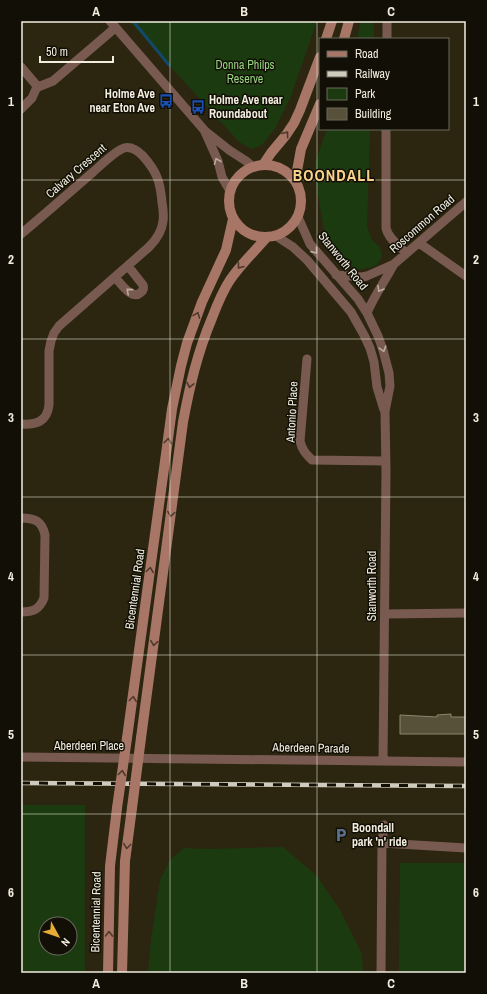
<svg xmlns="http://www.w3.org/2000/svg" width="487" height="994" viewBox="0 0 487 994" font-family="'Archivo Narrow',sans-serif">
<rect width="100%" height="100%" fill="#2c2610"/>
<path fill="#1c3a10" fill-rule="evenodd" d="M129,21H317L291,96L276,127L262,145L252,149L239,142Z
M361,21H374V39H357Z
M327,129H370L367,226L372,240L380,247L382,257L377,265L372,267L357,270L347,263L338,255L327,241L323,225L315,176V163Z
M21,805H85V973H21ZM46,924H70V948H46Z
M283,847L317,876L340,910L362,954L363,973H148L151,940L160,880L170,860L184,848L208,849Z
M400,863H466V973H399Z"/>
<g fill="none" stroke-linecap="round" stroke-linejoin="round">
<path stroke="#124869" stroke-width="3" d="M133,21L169,65"/>
</g>
<path fill="#585139" stroke="#8d866d" d="M451,714V717H466V734H400V715L437,717V715Z"/>
<g fill="none" stroke-linecap="round" stroke-linejoin="round">
<path stroke="#795a50" stroke-width="9" d="M110,21L205,131L229,150L246,161L253,167
M387,39V21
M21,67L38,87
M21,109L32,98L36,89L38,87L53,81L115,28
M386,129V228C388,238 399,246 406,253
M205,132L218,161L222,177L230,191
M298,217L310,244L358,299L367,313L378,336L383,350L389,373L390,386L385,411L386,472L383,761
M21,234C45,214 69,193 93,172C100,166 115,151 124,148C132,146 138,151 143,156C157,172 160,181 162,202C163,208 164,214 163,221C162,231 157,239 149,247L59,326L54,333L51,341L49,351V405C47,422 36,425 21,424
M276,236L293,247L307,260L351,312L364,335L370,348L374,362L377,387L384,410
M419,243L466,276
M336,275L362,277L367,276L394,264L466,202
M115,277C120,283 132,300 140,293C143,291 144,288 143,285L128,266
M367,313C374,296 385,281 394,264
M307,359L300,441C302,450 306,454 312,460L385,461
M21,518C35,518 42,521 45,535L44,598C39,610 33,612 21,612
M385,614L466,613
M21,757L466,762
M382,843L466,848
M381,973L382,843L384,825"/>
<path stroke="#a77666" stroke-width="10" d="M326,39L332,21
M344,39L349,21
M229 201a36 36 0 1 1 72 0a36 36 0 1 1-72 0Z
M263,165L271,153L286,135L294,123L300,110L320,57
M295,180L297,171L301,149L320,104
M127,738L166,454L172,409L181,366L187,343L202,302L226,250L233,219
M141,738L183,422C190,385 197,354 212,318C217,305 222,292 230,280C241,264 254,252 266,238
M108,973L110,866L117,808
M122,973L125,861L132,808"/>
<defs>
<path id="rail" d="M21,783L466,786"/>
</defs>
<use href="#rail" stroke="#d0ccbd" stroke-width="4.5"/>
<use href="#rail" stroke="#120f06" stroke-width="3" stroke-dasharray="9" stroke-linecap="butt"/>
<path stroke="#a77666" stroke-width="10" d="M117,808L127,738
M132,808L141,738"/>
</g>
<defs><path id="oneway-chevron" d="M-2-3.5L2.5 0L-2 3.5" fill="none" stroke-width="1.6" stroke-linecap="round" stroke-linejoin="round"/></defs>
<g stroke="#4e382c">
<use href="#oneway-chevron" transform="translate(286 134) rotate(-54)"/>
<use href="#oneway-chevron" transform="translate(240 266) rotate(127)"/>
<use href="#oneway-chevron" transform="translate(197 315) rotate(-69)"/>
<use href="#oneway-chevron" transform="translate(190 385) rotate(102)"/>
<use href="#oneway-chevron" transform="translate(168 441) rotate(-83)"/>
<use href="#oneway-chevron" transform="translate(171 514) rotate(98)"/>
<use href="#oneway-chevron" transform="translate(150 570) rotate(-82)"/>
<use href="#oneway-chevron" transform="translate(154 643) rotate(98)"/>
<use href="#oneway-chevron" transform="translate(133 699) rotate(-82)"/>
<use href="#oneway-chevron" transform="translate(122 773) rotate(-82)"/>
<use href="#oneway-chevron" transform="translate(127 846) rotate(97)"/>
<use href="#oneway-chevron" transform="translate(109 934) rotate(-89)"/>
</g>
<g stroke="#bbab9f">
<use href="#oneway-chevron" transform="translate(217 161) rotate(-112)"/>
<use href="#oneway-chevron" transform="translate(315 251) rotate(51)"/>
<use href="#oneway-chevron" transform="translate(380 289) rotate(121)"/>
<use href="#oneway-chevron" transform="translate(129 291) rotate(-139)"/>
<use href="#oneway-chevron" transform="translate(383 349) rotate(72)"/>
</g>
<path fill="none" stroke="#f1eddf" stroke-width="1" stroke-opacity="0.55" d="M170,21V973M317,21V973M21,180H466M21,339H466M21,497H466M21,655H466M21,814H466"/>
<defs>
<symbol id="bus-bare" viewBox="-9 -9 18 18"><path d="M-5-6H5V4H4V6H2V4H-2V6H-4V4H-5ZM-3.5-4V0h7V-4ZM-3.5 1.2v1.5H-2V1.2ZM2 1.2v1.5H3.5V1.2Z" fill="#1a4fb4" stroke="#120f06" stroke-width="2.5" paint-order="stroke"/></symbol>
<symbol id="parking-bare" viewBox="-9 -9 18 18"><path d="M-3.5-5.5H1a3.5 3.5 0 0 1 0 7H-1V5.5H-3.5ZM-1-3.4V-.6H.8a1.4 1.4 0 0 0 0-2.8Z" fill="#5c6f8a" stroke="#120f06" stroke-width="2.5" paint-order="stroke"/></symbol>
</defs>
<g fill-rule="evenodd">
<use href="#bus-bare" x="156" y="91" width="20" height="20"/>
<use href="#bus-bare" x="188" y="97" width="20" height="20"/>
<use href="#parking-bare" x="331" y="825" width="20" height="20"/>
</g>
<g text-anchor="middle" dominant-baseline="central" stroke-width="3" stroke-linejoin="round" paint-order="stroke">
<g font-size="12" fill="#97d481" stroke="#120f06">
<text x="245" y="65">Donna Philps<tspan x="245" dy="14">Reserve</tspan></text>
</g>
<g font-size="12" font-weight="bold" fill="#f1eddf" stroke="#120f06" text-anchor="start">
<text x="155" y="94" text-anchor="end">Holme Ave<tspan x="155" dy="14">near Eton Ave</tspan></text>
<text x="209" y="100">Holme Ave near<tspan x="209" dy="14">Roundabout</tspan></text>
<text x="352" y="828">Boondall<tspan x="352" dy="14">park 'n' ride</tspan></text>
</g>
<g font-size="12" fill="#f1eddf" stroke="#120f06">
<text transform="translate(76 171) rotate(-41)">Calvary Crescent</text>
<text transform="translate(422 224) rotate(-41)">Roscommon Road</text>
<text transform="translate(343 261) rotate(51)">Stanworth Road</text>
<text transform="translate(292 412) rotate(-87)">Antonio Place</text>
<text transform="translate(372 586) rotate(-90)">Stanworth Road</text>
<text transform="translate(135 589) rotate(-82)">Bicentennial Road</text>
<text x="89" y="746">Aberdeen Place</text>
<text transform="translate(311 748) rotate(1)">Aberdeen Parade</text>
<text transform="translate(96 912) rotate(-89)">Bicentennial Road</text>
</g>
<g font-size="16" font-weight="bold" letter-spacing="1" fill="#fad18a" stroke="#120f06">
<text x="334" y="175">BOONDALL</text>
</g>
</g>
<rect width="487" height="994" fill="none" stroke="#120f06" stroke-width="44"/>
<rect x="319" y="38" width="130" height="92" fill="#120f06" stroke="#6b685d"/>
<rect x="327" y="51" width="20" height="6" fill="#a77666" stroke="#6b685d"/>
<text x="355" y="58" font-size="12" fill="#f1eddf">Road</text>
<rect x="327" y="71" width="20" height="6" fill="#d0ccbd" stroke="#6b685d"/>
<text x="355" y="78" font-size="12" fill="#f1eddf">Railway</text>
<rect x="327" y="88" width="20" height="12" fill="#1c3a10" stroke="#6b685d"/>
<text x="355" y="98" font-size="12" fill="#f1eddf">Park</text>
<rect x="327" y="108" width="20" height="12" fill="#585139" stroke="#6b685d"/>
<text x="355" y="118" font-size="12" fill="#f1eddf">Building</text>
<g transform="translate(58 936) rotate(130)"><circle r="19" fill="#120f06" stroke="#6b685d"/>
<path d="M0-3L7 15L0 10L-7 15Z" fill="#e7ac36"/>
<text y="-6" font-size="11" font-weight="bold" text-anchor="middle" fill="#f1eddf">N</text>
</g>
<path d="M40 56v6h73v-6" fill="none" stroke="#f1eddf" stroke-width="2"/>
<text x="46" y="56" font-size="12" fill="#f1eddf" stroke="#120f06" stroke-width="3" paint-order="stroke">50 m</text>
<rect x="22" y="22" width="443" height="950" fill="none" stroke="#f1eddf" stroke-width="1.5"/>
<g font-size="13" text-anchor="middle" font-weight="bold" fill="#f1eddf">
<text x="96" y="16">A</text>
<text x="244" y="16">B</text>
<text x="391" y="16">C</text>
<text x="11" y="106">1</text>
<text x="476" y="106">1</text>
<text x="11" y="264">2</text>
<text x="476" y="264">2</text>
<text x="11" y="422">3</text>
<text x="476" y="422">3</text>
<text x="11" y="581">4</text>
<text x="476" y="581">4</text>
<text x="11" y="739">5</text>
<text x="476" y="739">5</text>
<text x="11" y="897">6</text>
<text x="476" y="897">6</text>
<text x="96" y="988">A</text>
<text x="244" y="988">B</text>
<text x="391" y="988">C</text>
</g>
</svg>
